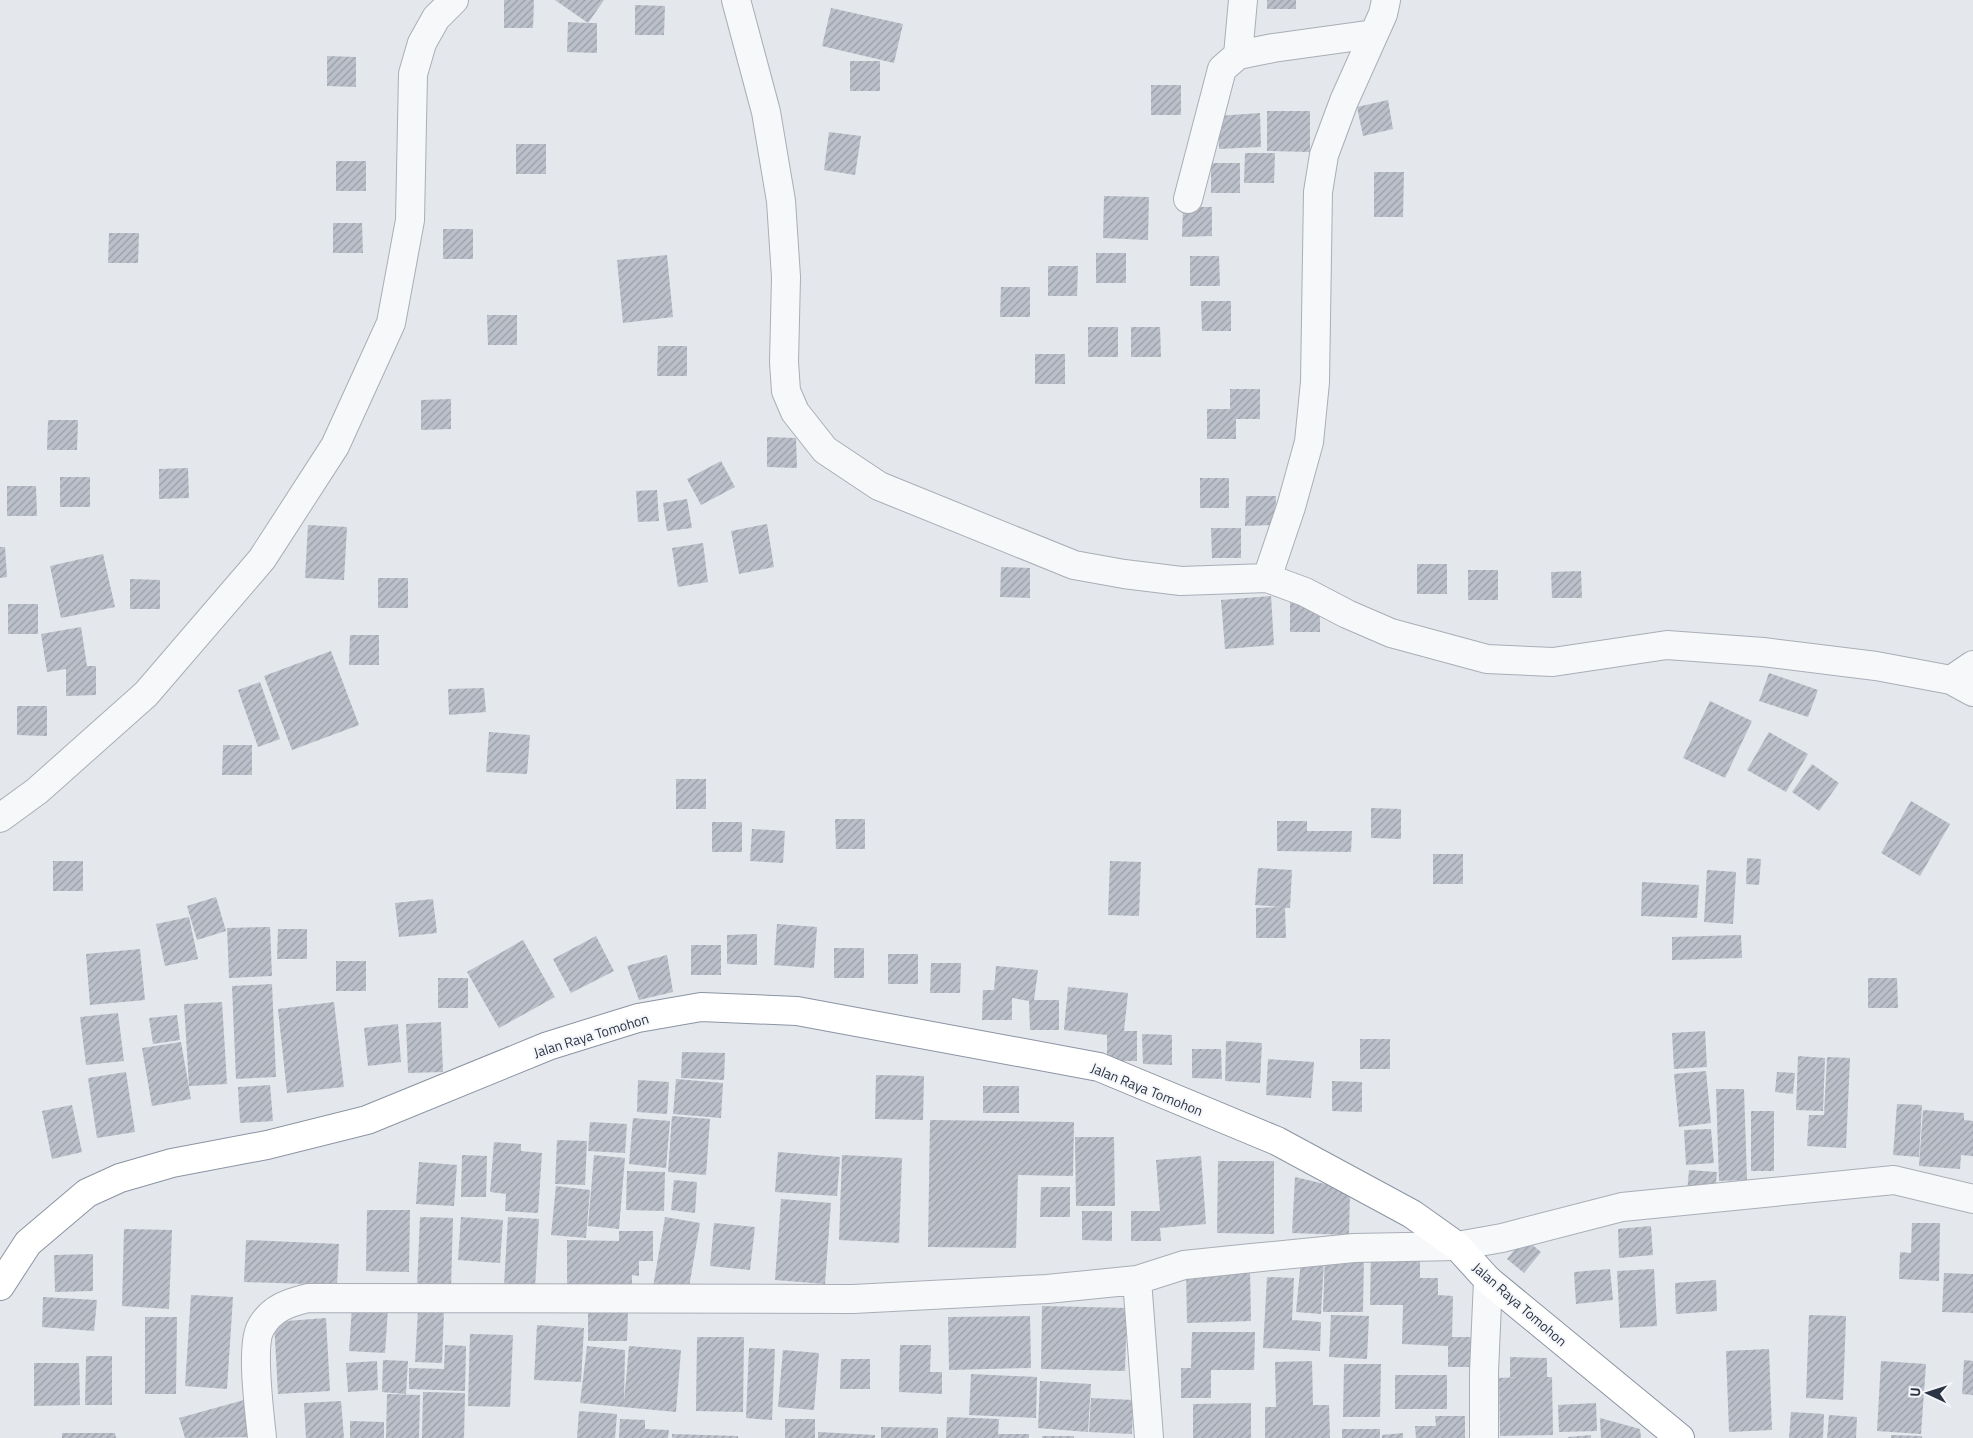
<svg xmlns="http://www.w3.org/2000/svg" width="1973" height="1438" viewBox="0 0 1973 1438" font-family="'Titillium Web',sans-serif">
<defs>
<pattern id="building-hatch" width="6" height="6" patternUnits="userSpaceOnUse" patternTransform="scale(1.25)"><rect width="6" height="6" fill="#bbc0ca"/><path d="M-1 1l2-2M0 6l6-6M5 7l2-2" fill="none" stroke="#989da6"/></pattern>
</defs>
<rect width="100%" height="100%" fill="#e4e7ec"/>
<path fill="url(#building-hatch)" d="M504,0H534L533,28H504Z
M555,0H604L588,23H597V53L567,52L568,22L588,23Z
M1267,0H1296V9H1267Z
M635,5L665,6L664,35H635Z
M831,8L903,24L894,63L822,46Z
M327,56L356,57V87L327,86Z
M850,61H880V91H850Z
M1151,85H1181V115H1151Z
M1388,100L1393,129L1363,136L1357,107Z
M1267,111H1310V152L1267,151Z
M1260,113L1261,147L1219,149L1218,116Z
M829,132L861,136L855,175L824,170Z
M516,144H546V174H516Z
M1245,153H1275L1274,183H1244Z
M336,161H366V191H336Z
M1211,163H1240V193H1211Z
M1374,172H1404L1403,217H1374Z
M1104,196L1149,197L1148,240L1103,238Z
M1183,207H1212V236L1182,237Z
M333,223H362L363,253H333Z
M443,229H473V259H443Z
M109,233H139L138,263H108Z
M1096,253H1126V283H1096Z
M667,255L673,317L623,323L617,260Z
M1190,256H1219L1220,286H1190Z
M1048,266H1078L1077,296H1048Z
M1001,287H1030V317H1000Z
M1201,301H1231V331H1202Z
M487,315H517V345H488Z
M1088,327H1118V357H1088Z
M1131,327H1160L1161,357H1131Z
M658,346H687V376H657Z
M1035,354H1065V384H1035Z
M1230,389H1260V419H1236V439H1207V409H1230Z
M451,399V429L421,430V400Z
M48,420H78L77,450H47Z
M767,437L796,438L797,468L767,467Z
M721,461L735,487L701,505L687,479Z
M188,468L189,498L159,499V469Z
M60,477H90V507H60Z
M1200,478H1229V508H1200Z
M7,486H36L37,516H7Z
M657,490L659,521L638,522L636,491Z
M1246,496H1276L1275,525L1245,526Z
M687,499L692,528L667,531L663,503Z
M767,524L774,567L739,574L731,531Z
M308,525L347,527L344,580L305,578Z
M1211,528H1241V558H1212Z
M703,543L708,582L678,587L672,548Z
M0,547H5L7,577L0,578Z
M103,554L115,607L61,618L50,566Z
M1417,564H1447V594H1417Z
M1001,567L1030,568V598L1000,597Z
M1468,570H1498V600H1468Z
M1581,571L1582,598H1552L1551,572Z
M378,578H408V608H378Z
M130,579L160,580V609H130Z
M1271,596L1274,645L1225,649L1221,600Z
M1290,602H1320V632H1290Z
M8,604H38V634H8Z
M81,627L87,666H96V695L66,696V669L47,672L41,634Z
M350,635H379V665H349Z
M331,651L359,725L292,750L264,676Z
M1769,673L1818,690L1808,717L1759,701Z
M260,682L280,739L258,747L238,690Z
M484,688L486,712L449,715L448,689Z
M1710,701L1752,721L1725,778L1683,758Z
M17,706H47V736L17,735Z
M489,732L530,735L527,774L486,772Z
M1769,732L1808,754L1786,792L1747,770Z
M223,745H252V775H222Z
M1812,764L1839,783L1819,811L1792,792Z
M676,779H706V809H676Z
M1911,801L1950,824L1920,876L1881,853Z
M1371,808L1401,809V839L1371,838Z
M835,819H865V849H836Z
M1277,821H1307V831H1352L1351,852L1277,851Z
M712,822H742V852H712Z
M752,829L785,831L783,863L750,861Z
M1433,854H1463V884H1433Z
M1747,858L1761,859L1759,885L1746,884Z
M53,861H83V891H53Z
M1110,861L1141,862L1139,916L1108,915Z
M1258,868L1292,870L1290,908H1285L1286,938H1256V908L1281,907L1255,905Z
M1707,870L1736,872L1733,924L1704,922Z
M1642,882L1699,885L1697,918L1641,916Z
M216,897L226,931L197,940L187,906Z
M433,899L437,933L399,937L395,903Z
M189,917L198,959L165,966L156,924Z
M777,924L817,927L814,968L774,965Z
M270,927L272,976L229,978L227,928Z
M278,929H307V959H277Z
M757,934V965L727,964V935Z
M1741,935L1742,958L1672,960V937Z
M596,936L614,971L571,993L553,959Z
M523,940L555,997L499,1028L467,972Z
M691,945H721V975H691Z
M834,948H864V978H834Z
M140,949L145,1000L90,1005L86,954Z
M888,954H918V984H888Z
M667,955L673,992L639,1000L627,966Z
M336,961H366V991H336Z
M931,963H961L960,993H930Z
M996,966L1038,970L1034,1000H1059V1030H1030L1029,1001L1012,998V1020H982L983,990H994Z
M438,978H468V1008H438Z
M1868,978H1897L1898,1008H1868Z
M272,984L276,1077L236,1079L232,986Z
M1068,987L1128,993L1124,1031H1137V1061H1107V1035L1064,1030Z
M222,1002L227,1084L189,1086L184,1004Z
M334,1002L344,1087L287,1093L278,1009Z
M118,1013L124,1061L86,1065L80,1017Z
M177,1015L180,1040L153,1044L149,1018Z
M441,1022L443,1072L408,1073L406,1024Z
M398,1024L401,1062L368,1066L364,1028Z
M1705,1031L1707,1067L1674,1069L1672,1033Z
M1142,1034L1172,1035V1065L1143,1064Z
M1360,1039H1390V1069H1360Z
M1226,1041L1262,1043L1260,1083L1225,1081Z
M181,1042L191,1099L152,1106L142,1048Z
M1192,1049H1221L1222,1079L1192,1078Z
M682,1052L725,1053L724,1080L681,1078Z
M1798,1056L1825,1058L1823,1111L1796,1110Z
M1827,1057L1850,1058L1846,1148L1807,1146L1809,1115H1824Z
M1268,1059L1314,1062L1311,1098L1266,1095Z
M1706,1071L1711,1123L1679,1127L1674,1074Z
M126,1072L135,1132L97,1138L88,1078Z
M1777,1072L1795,1073L1793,1094L1775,1092Z
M876,1075L924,1076L923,1120L875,1119Z
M676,1079L723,1083L721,1118L673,1114Z
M638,1080L669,1082L667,1114L637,1112Z
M1332,1081L1362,1082V1112L1332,1111Z
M270,1085L273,1121L240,1123L238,1087Z
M983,1086H1019V1113H983Z
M1716,1089H1744L1747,1180L1719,1181Z
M1897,1104L1922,1105L1919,1157L1893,1155Z
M72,1105L82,1152L52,1159L42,1111Z
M1923,1110L1964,1113V1120L1973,1121V1156L1961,1155L1960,1169L1919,1166Z
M1751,1111H1774V1171H1751Z
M672,1116L710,1119L706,1175L668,1172Z
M633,1118L670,1121L666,1168L629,1164Z
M930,1120L1074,1122L1073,1176L1018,1175L1016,1248L928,1247Z
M590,1122L627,1124L625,1153L588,1151Z
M1711,1129L1714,1163L1686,1165L1684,1130Z
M1075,1137H1114L1115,1206H1076Z
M557,1140L587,1141L585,1185L555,1184Z
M494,1142L521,1144V1151L542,1153L538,1213L505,1211L506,1194L490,1192Z
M778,1152L840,1157L837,1196L775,1192Z
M462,1155L487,1156L486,1197H461Z
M594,1155L625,1158L619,1229L588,1226Z
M842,1155L902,1158L899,1243L839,1240Z
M1201,1156L1206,1224L1160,1228L1161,1241H1131V1211H1160L1156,1160Z
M1218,1161H1274V1234L1217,1233Z
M419,1162L457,1165L454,1206L416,1204Z
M1689,1170L1717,1172L1715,1195L1687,1193Z
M627,1171L665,1172L664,1211L626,1210Z
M1295,1177L1350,1190L1349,1235L1292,1233Z
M674,1180L697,1182L695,1213L671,1210Z
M556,1186L590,1190L586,1238L551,1235Z
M1041,1187H1070V1217H1040Z
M781,1199L831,1203L825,1284L775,1280Z
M367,1210H410L409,1272L366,1271Z
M1082,1211H1112V1241L1082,1240Z
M420,1217L453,1218L451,1288L417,1286Z
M461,1217L503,1220L500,1263L458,1260Z
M508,1217L539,1219L535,1288L504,1286Z
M665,1217L700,1223L688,1293L653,1287Z
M714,1223L755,1227L750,1270L710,1266Z
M1912,1223H1940L1939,1281L1899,1279L1900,1252L1911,1253Z
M1651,1226L1653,1255L1619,1258L1618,1229Z
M124,1229L172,1230L169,1309L122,1306Z
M619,1231H653V1261H639V1276L632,1275V1289L567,1288V1240L619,1241Z
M1524,1238L1541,1252L1524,1273L1507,1259Z
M246,1240L339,1244L337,1285L244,1282Z
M1371,1250L1420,1252V1278H1438V1295L1453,1296L1452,1337H1478V1367H1448V1346L1402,1344L1403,1305H1370Z
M93,1254V1291L55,1292L54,1255Z
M1325,1255L1364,1256L1363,1312H1323Z
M1301,1260L1324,1261L1321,1314L1296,1312Z
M1250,1269L1251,1321L1187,1323L1186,1270Z
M1610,1269L1613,1300L1576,1304L1574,1272Z
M1654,1269L1657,1326L1620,1328L1617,1271Z
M1944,1273L1973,1274V1313L1942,1312Z
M1267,1277L1294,1278L1292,1320L1321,1322L1320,1351L1263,1348Z
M1716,1280L1717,1311L1676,1314L1675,1283Z
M191,1295L233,1297L227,1389L185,1386Z
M43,1297L97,1300L94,1331L42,1327Z
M1042,1306L1127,1308L1125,1371L1041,1369Z
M352,1307L388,1309L385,1353L349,1351Z
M418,1310L444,1311L442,1363L415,1362Z
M588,1312L628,1313L627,1341H588Z
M1331,1315L1369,1316L1367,1359L1329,1357Z
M1809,1315L1846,1316L1843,1400L1806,1398Z
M1030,1316L1031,1368L949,1370L948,1317Z
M145,1317H177L176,1394H145Z
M326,1318L330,1391L278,1394L274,1322Z
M537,1325L584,1328L581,1382L534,1380Z
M1192,1332H1255L1254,1370H1211V1398H1181V1368H1191Z
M470,1334L513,1335L510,1407L468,1406Z
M697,1337H744L743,1412L696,1411Z
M445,1345L466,1346L465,1391L409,1389V1368L444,1369Z
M900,1345H931L930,1372H942V1394L899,1392Z
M587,1346L625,1350L624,1402L629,1346L681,1350L676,1412L580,1403Z
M749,1348L775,1349L772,1420L746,1418Z
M1769,1349L1772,1430L1729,1432L1726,1351Z
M783,1350L819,1353L814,1410L778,1407Z
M86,1356H112V1405H85Z
M1510,1357L1547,1358V1377H1552L1553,1435L1500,1436L1499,1378L1518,1377H1510Z
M841,1359H870V1389H840Z
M383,1360L408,1361L406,1394L382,1392Z
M1964,1360L1973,1361V1395L1962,1394Z
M377,1361L378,1390L348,1392L346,1363Z
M1312,1361L1313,1405H1329L1330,1438H1265V1407H1276L1275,1362Z
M1881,1361L1926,1364L1921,1434L1877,1431Z
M34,1363H79L80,1405L34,1406Z
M1344,1364H1381L1380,1417H1343Z
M971,1374L1037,1377L1036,1418L969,1415Z
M1395,1375H1447V1409H1395Z
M1040,1381L1091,1384L1088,1432L1038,1428Z
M423,1392L465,1393L464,1438H422Z
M387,1394L420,1395L419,1438H386Z
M1091,1398L1133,1400L1132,1434L1089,1432Z
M244,1400L254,1437L185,1438L179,1418Z
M341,1401L344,1438H306L304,1403Z
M1251,1403V1438H1193V1404Z
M1596,1403L1597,1431L1559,1432L1558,1405Z
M579,1411L617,1414L615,1438H577Z
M1791,1412L1824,1414L1823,1438H1789Z
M1829,1415L1857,1417L1856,1438H1827Z
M1435,1416H1465V1438H1416L1415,1426H1436Z
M947,1417L999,1419L998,1434H1029V1438H946Z
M1600,1418L1640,1429L1641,1438H1601Z
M620,1419L645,1420V1429L669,1430L668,1438H619Z
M785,1419H815V1438H785Z
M350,1421L384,1422V1438H350Z
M881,1427L938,1428V1438H881Z
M1342,1429H1380V1438H1342Z
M818,1432L875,1435V1438H818Z
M62,1433H115L116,1438H62Z
M1403,1433V1438H1382V1435Z
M672,1434L738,1436V1438H672Z
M1591,1435V1438H1568V1437Z
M1891,1435L1922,1436V1438H1891Z
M1042,1436H1074V1438H1042Z"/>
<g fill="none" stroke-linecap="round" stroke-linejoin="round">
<defs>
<path id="street" d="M736,0L766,112L781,201L786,277L784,362L786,391L795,412L825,450L879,486L1074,565L1124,574L1181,581L1267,578L1305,592L1347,614L1391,633L1487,659L1553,662L1667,645L1763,652L1876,666L1951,680L1973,692
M1238,55L1243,0
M1188,199L1222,69L1238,55L1273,48L1374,34
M1267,578L1291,507L1309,442L1315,382L1318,192L1324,155L1344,101L1383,14L1386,0
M1951,680L1973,665
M0,818L37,791L146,694L262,559L335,446L391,323L410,220L413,74L422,43L436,18L454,0
M1137,1280L1149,1438
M262,1438C260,1416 250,1345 261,1327C272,1308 288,1303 308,1298L853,1299L1047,1289L1137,1280L1184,1265L1252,1258L1354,1248L1457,1246L1502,1238L1622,1207L1894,1180L1973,1199
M1484,1438V1372L1488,1280"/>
<path id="highway" d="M0,1286L28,1243L87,1193L120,1178L172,1163L267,1145L367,1120L548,1046L638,1018L701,1007L797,1011L1099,1067L1277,1141L1412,1214L1457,1246L1488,1280L1680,1438"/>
</defs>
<use href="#street" stroke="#a9aeb7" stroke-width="30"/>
<use href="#highway" stroke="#8b94a3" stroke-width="30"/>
<use href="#street" stroke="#f7f8fa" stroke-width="28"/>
<use href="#highway" stroke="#fff" stroke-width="28"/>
</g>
<g text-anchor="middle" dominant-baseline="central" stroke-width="4" stroke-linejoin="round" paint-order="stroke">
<g font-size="14" fill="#2b3445" stroke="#f4f6f9">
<text transform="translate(591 1035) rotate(-17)">Jalan Raya Tomohon</text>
<text transform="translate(1147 1089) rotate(22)">Jalan Raya Tomohon</text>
<text transform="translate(1520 1304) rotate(41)">Jalan Raya Tomohon</text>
</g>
</g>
<g transform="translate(1928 1393) rotate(274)" stroke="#f4f6f9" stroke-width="4" paint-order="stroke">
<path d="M0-4L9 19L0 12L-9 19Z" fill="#2b3445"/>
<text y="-8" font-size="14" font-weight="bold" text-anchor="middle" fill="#2b3445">U</text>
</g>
</svg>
